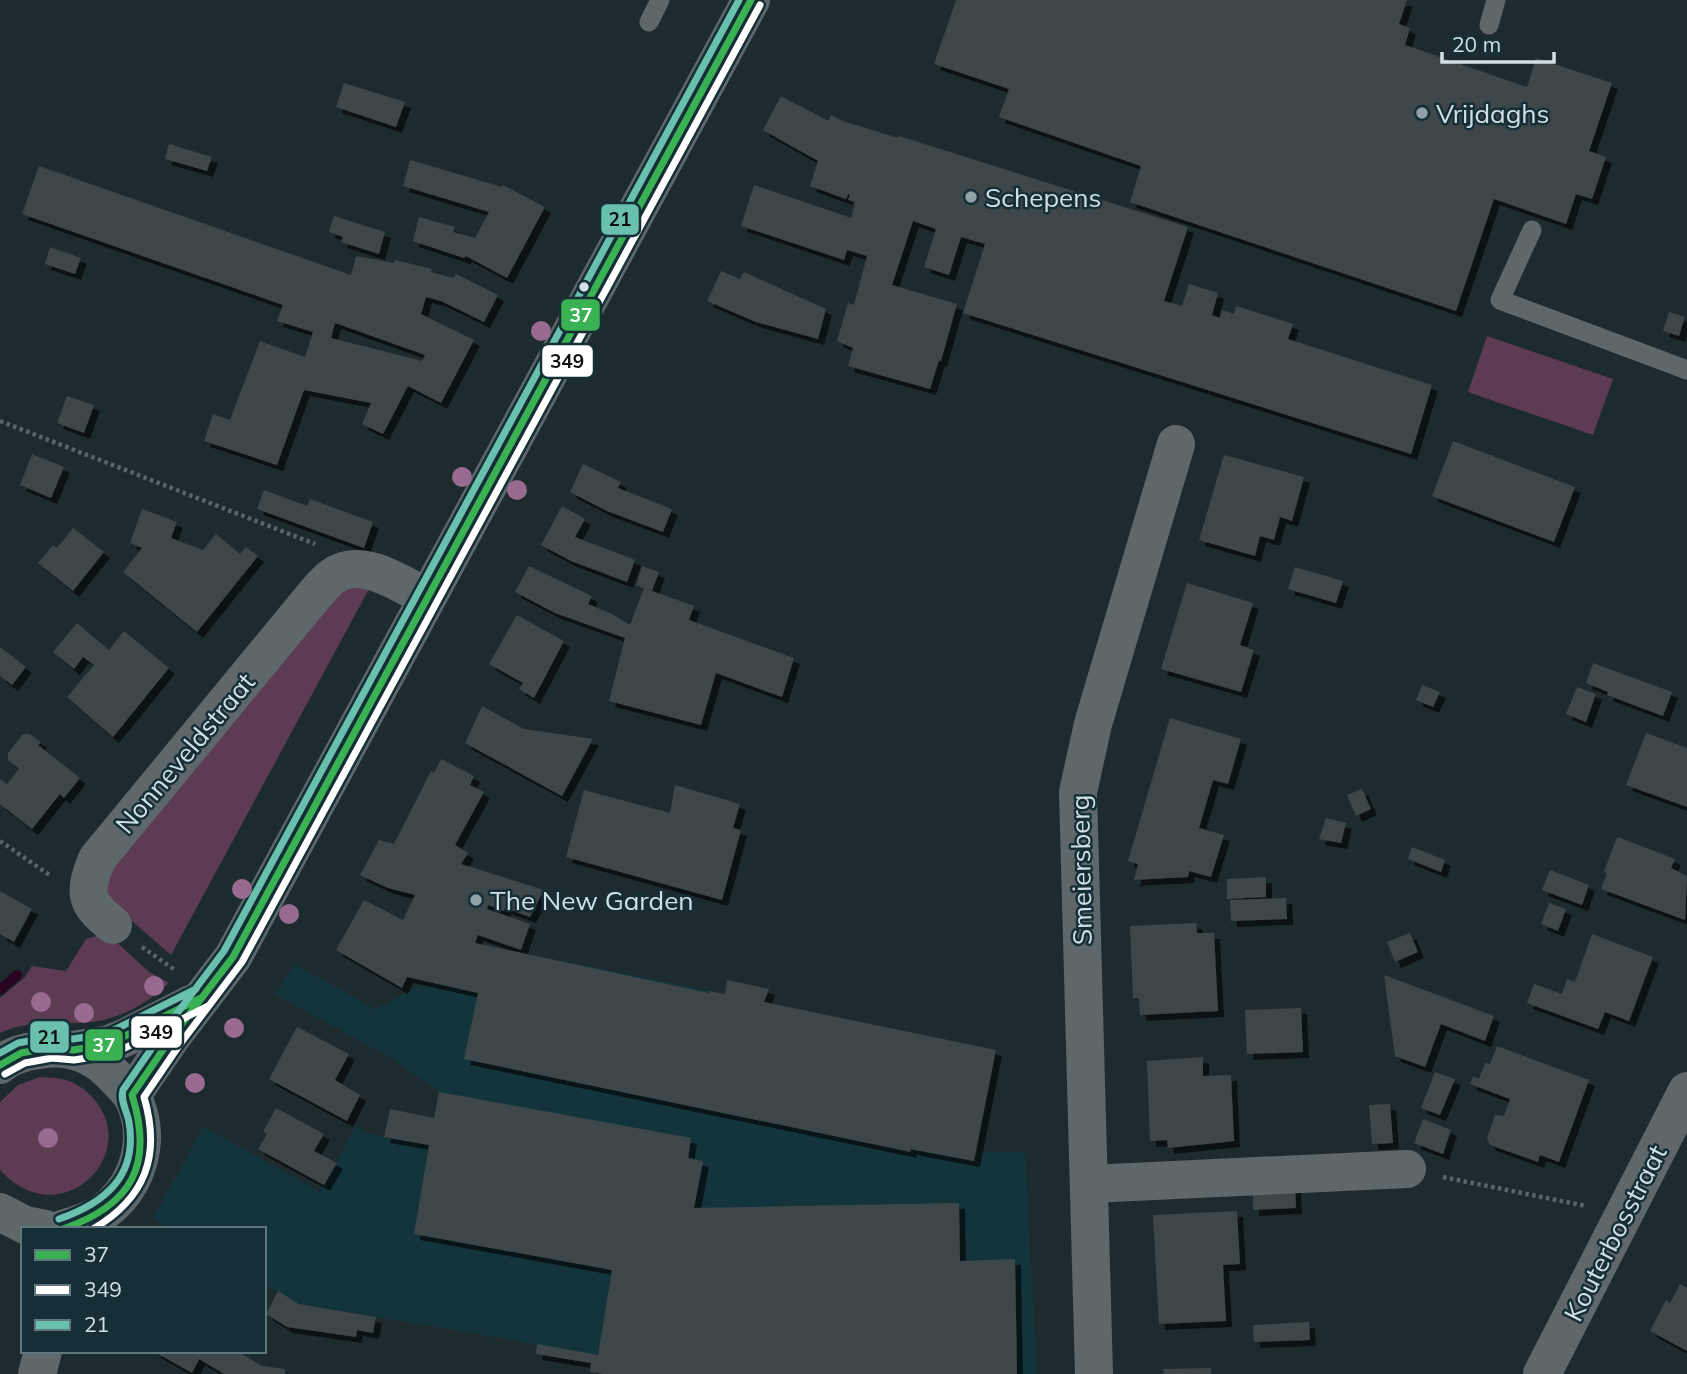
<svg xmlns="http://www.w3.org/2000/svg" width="1687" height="1374" viewBox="0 0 1687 1374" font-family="Mulish,sans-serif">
<defs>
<filter id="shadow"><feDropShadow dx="6" dy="6" stdDeviation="0" flood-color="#0009"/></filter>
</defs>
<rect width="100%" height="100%" fill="#1d2b2f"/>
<path fill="#14343c" d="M461,940L996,1050L976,1152H1025L1037,1374H652L653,1364L299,1304L264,1284V1229H170L153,1219L203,1126L320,1192L356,1126L370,1134L429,1145L439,1092L394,1060L275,994L295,964L375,1009L453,969Z"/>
<path fill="#5c3b53" d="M1487,336L1613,379L1593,435L1468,392Z
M353,586L369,589L171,955L118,909L106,894V870L324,604Z
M99,935L112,938L148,971L169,983C141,1008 113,1023 75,1023C48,1023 26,1021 0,1033V998L25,977L32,966L66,971L86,939Z
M40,1077C47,1078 54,1077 61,1079C74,1081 85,1089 93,1098C143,1153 61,1237 0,1170V1102L18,1085Z"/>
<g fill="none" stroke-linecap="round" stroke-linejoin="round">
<path stroke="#280420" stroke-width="10" d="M0,990L17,975"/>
</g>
<path fill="#3c474a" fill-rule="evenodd" filter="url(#shadow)" d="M956,0H1407L1399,24L1410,28L1405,45L1527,87L1536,58L1612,83L1589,151L1606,157L1592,199L1576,194L1566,224L1494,199L1456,311L1130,202L1141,166L999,117L1009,89L934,64Z
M344,83L405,102L396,127L336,107Z
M781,96L828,121L831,115L843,121L898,138L899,136L1188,227L1164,301L1182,306L1189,284L1218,293L1212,315L1220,318L1222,310L1234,314L1236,306L1293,324L1288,339L1432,385L1411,454L963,313L985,244L961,237L949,275L924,267L936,229L913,221L892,285L957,304L941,361L939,360L930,389L848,366L853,348L837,341L848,303L854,305L867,256L847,250L844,260L741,226L754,185L851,218L855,202L848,200L850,195L848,194L846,199L810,186L818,161L763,130Z
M169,144L212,157L207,171L165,159Z
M410,160L502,187L503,185L545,207L507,278L466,256L464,258L413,241L419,217L455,227L453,232L475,238L489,212L403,186Z
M39,166L351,275L356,256L394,263L395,260L432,269L431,272L453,278L456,274L498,295L484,322L441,301L426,297L421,314L474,340L441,403L408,386L383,434L362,424L371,403L304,390L277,465L204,441L213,414L230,420L260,341L305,357L313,332L277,321L283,305L22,214ZM335,323L341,325L425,355L422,361L331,338Z
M334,216L385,232L379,254L341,242L343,237L329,232Z
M50,247L81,258L75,274L45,264Z
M721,271L740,279L744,272L826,309L818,339L756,322L707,301Z
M1669,312L1685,317L1679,336L1663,331Z
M67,396L94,405L84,433L57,423Z
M1453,441L1575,487L1554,542L1432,496Z
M32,454L64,467L51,498L20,485Z
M1224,455L1304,477L1292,521L1280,517L1274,540L1260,536L1255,556L1199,540Z
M583,464L621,482L618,488L672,509L663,532L607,511L570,492Z
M264,490L307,506L310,499L373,522L364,548L257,509Z
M562,506L585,519L575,537L635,560L627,582L571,561L541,545Z
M142,509L177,522L171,538L203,550L216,534L240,554L246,547L258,556L197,632L123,572L142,548L130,543Z
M73,528L104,552L73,591L38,563L53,545L57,548Z
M529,566L592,596L588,604L612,614L630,625L644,588L636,585L642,566L659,572L652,591L694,606L689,620L794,658L782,697L716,673L701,725L609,701L625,638L555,613L515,592Z
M1295,567L1343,581L1336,603L1288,589Z
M1187,583L1253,603L1240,645L1254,650L1241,692L1161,669Z
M517,615L564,641L534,698L519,689L523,683L489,664Z
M77,623L109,650L124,631L169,668L113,737L67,697L94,665L83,657L74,669L53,652Z
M0,647L26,667L12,685L0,676Z
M1593,663L1672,692L1663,716L1607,695L1608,692L1586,683Z
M1422,685L1440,692L1433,707L1416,700Z
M1577,687L1596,694L1586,722L1566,714Z
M482,706L524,729L593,739L562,796L465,743Z
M1170,718L1241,739L1228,784L1213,780L1199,828L1224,835L1211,877L1189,871L1188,877L1134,880L1138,864L1128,861Z
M1646,733L1687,748V807L1626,785Z
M23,734H30L41,742L38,745L80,778L64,798L60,794L32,829L0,804V779L7,784L19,769L8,760V753Z
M441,759L474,776L470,785L484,792L455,845L468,853L461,864L544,890L530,917L505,908L504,911L488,905L487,909L530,924L521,950L478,935L475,943L709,993V991L725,994L727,980L769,989L764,1002L996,1050L974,1161L910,1149L911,1152L464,1059L478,993L407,977L402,988L336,950L364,900L403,920L415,895L388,888L360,875L379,840L394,844L431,771L434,773Z
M675,785L740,804L733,828L741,830L722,900L566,857L584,790L670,813Z
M1362,789L1371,809L1356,816L1347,795Z
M1326,818L1346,823L1341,843L1319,839Z
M1617,837L1675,859L1671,868L1687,876L1685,920L1601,889L1607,873L1604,872Z
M1412,847L1445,860L1441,872L1408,859Z
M1550,870L1589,885L1582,905L1542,890Z
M1266,877V897L1227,899V879Z
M0,891L32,909L14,942L0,934Z
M1286,898L1287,919L1231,921L1230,900Z
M1549,903L1566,909L1558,931L1541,924Z
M1196,923L1197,933H1214L1218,1011L1140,1015L1139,998H1133L1130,926Z
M1410,933L1418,952L1395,962L1387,942Z
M1592,934L1653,957L1629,1021L1605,1012L1598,1029L1527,1003L1534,984L1562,994L1567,979L1575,982Z
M1384,975L1494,1016L1485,1041L1441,1024L1425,1067L1395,1056Z
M1301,1008L1303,1052L1247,1054L1245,1010Z
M297,1027L349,1054L335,1080L360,1095L347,1121L269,1079Z
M1497,1046L1589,1080L1559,1162L1540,1155L1538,1162L1490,1145L1487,1138L1495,1115L1504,1116L1510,1099L1470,1084L1473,1076L1479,1079L1485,1063L1490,1064Z
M1203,1057V1076L1231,1075L1234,1141L1168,1148L1167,1140L1150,1141L1147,1061Z
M1435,1072L1455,1079L1440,1115L1421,1108Z
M439,1092L691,1138L688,1158L703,1161L694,1208L959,1203L960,1261L1015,1259L1017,1374H603L590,1372L591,1363L536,1354L537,1344L598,1355L612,1270L414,1234L429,1145L384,1137L390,1109L434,1118Z
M1390,1104L1393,1143L1372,1144L1369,1105Z
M276,1108L324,1134L314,1151L337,1163L324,1185L258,1149L267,1134L263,1132Z
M1423,1119L1451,1130L1443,1154L1414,1143Z
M1295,1186L1296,1208L1253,1210V1188Z
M1237,1211L1240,1264L1223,1265L1226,1321L1159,1324L1153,1215Z
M1680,1284L1687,1288V1351L1650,1331L1666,1300L1670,1303Z
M278,1291L299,1304L376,1317L373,1333L357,1330L356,1337L287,1327L266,1314Z
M1309,1322L1310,1340L1254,1342L1253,1325Z
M153,1351H237L262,1366L285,1369V1374H224L199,1359L192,1373Z
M1211,1368V1374H1164L1163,1369Z"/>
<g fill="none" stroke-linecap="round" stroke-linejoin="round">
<path stroke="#5b6467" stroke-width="4.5" stroke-dasharray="3.5 3.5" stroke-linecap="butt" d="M0,421L315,544
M0,841L51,876
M142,947L175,970
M1443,1177L1586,1206"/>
<path stroke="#5e686b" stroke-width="19" d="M649,22L660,0
M1489,25L1496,0
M1532,230L1500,300L1687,370"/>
<path stroke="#5e686b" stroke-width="38" d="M113,925C85,903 83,893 97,859L316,593C321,588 326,581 332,577C360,555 401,584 426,597
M1090,1184L1407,1169
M1094,1374L1078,792L1093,724L1176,444
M1542,1374L1687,1091"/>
<path stroke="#5e686b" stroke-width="38" d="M37,1374L43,1351"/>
<path stroke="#5e686b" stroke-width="38" d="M73,1050L109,1044L124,1038L193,1003
M0,1065C11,1055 25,1052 39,1050C70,1044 96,1055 116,1078C122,1084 129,1091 133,1098C153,1139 138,1187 102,1213C91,1221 76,1225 62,1229
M132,1095L171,1038L233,957L751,0
M0,1212L25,1225L45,1229"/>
<defs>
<path id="bus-1" d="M0,1065L21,1053L52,1047L73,1050L109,1044L201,998
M63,1229C132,1205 154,1165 132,1095L171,1038L233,957L751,0"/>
<path id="bus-2" d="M5,1074L25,1063L52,1058L74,1060L113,1054L206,1007
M93,1229C146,1198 161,1155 144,1097L180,1044L242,962L760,5"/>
<path id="bus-3" d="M0,1053L18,1043L50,1037L73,1039L106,1034L196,989
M59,1219C105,1203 138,1176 129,1122C127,1111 120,1101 123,1090L163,1032L224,951L739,0"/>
</defs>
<use href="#bus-1" stroke="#162f36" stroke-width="12"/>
<use href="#bus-2" stroke="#162f36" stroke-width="12"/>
<use href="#bus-3" stroke="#162f36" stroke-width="12"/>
<use href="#bus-1" stroke="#3ab254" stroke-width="7"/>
<use href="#bus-2" stroke="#fff" stroke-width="7"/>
<use href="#bus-3" stroke="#69c0ac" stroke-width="7"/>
</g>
<g fill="#986a90">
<circle cx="541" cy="331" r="10"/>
<circle cx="462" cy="477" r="10"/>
<circle cx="517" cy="490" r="10"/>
<circle cx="242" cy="889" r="10"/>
<circle cx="289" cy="914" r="10"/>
<circle cx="154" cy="986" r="10"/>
<circle cx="41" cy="1002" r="10"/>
<circle cx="84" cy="1013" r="10"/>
<circle cx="234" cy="1028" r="10"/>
<circle cx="195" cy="1083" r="10"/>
<circle cx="48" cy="1138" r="10"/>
</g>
<g fill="#92a1a5" stroke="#162f36" stroke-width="2.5">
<circle cx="1422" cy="113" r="7"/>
<circle cx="971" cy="197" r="7"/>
<circle cx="476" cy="900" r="7"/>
</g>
<circle fill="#d1e0e4" stroke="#162f36" stroke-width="2.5" cx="584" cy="287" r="6"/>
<g text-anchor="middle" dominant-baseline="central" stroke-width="5" stroke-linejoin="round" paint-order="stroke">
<g font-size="26" fill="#d1e0e4" stroke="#162f36" text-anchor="start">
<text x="1436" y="113">Vrijdaghs</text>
<text x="985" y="197">Schepens</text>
<text x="490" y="900">The New Garden</text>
</g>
<g font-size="26" fill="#d1e0e4" stroke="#162f36">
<text transform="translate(185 753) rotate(-50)">Nonneveldstraat</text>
<text transform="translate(1081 870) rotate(-91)">Smeiersberg</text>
<text transform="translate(1615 1233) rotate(-63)">Kouterbosstraat</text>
</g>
</g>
<g stroke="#162f36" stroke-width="2.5">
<rect x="600" y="203" width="40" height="33" rx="7" fill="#69c0ac"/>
<rect x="560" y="298" width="41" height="34" rx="7" fill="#3ab254"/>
<rect x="541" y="344" width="53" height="34" rx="7" fill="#fff"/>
<rect x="130" y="1015" width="53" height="34" rx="7" fill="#fff"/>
<rect x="29" y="1020" width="41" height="34" rx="7" fill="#69c0ac"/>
<rect x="84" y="1028" width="40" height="34" rx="7" fill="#3ab254"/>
</g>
<g font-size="19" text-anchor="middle" font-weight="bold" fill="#fff">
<text x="581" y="322">37</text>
<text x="104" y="1052">37</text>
</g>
<g font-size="19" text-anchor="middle" font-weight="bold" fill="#111">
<text x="620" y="226">21</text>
<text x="567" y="368">349</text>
<text x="156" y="1039">349</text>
<text x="49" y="1044">21</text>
</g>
<rect x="21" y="1227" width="245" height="126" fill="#162f36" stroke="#61767c" stroke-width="2"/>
<rect x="35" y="1250" width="35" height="10" fill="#3ab254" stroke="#61767c" stroke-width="2"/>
<text x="84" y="1262" font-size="21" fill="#d1e0e4">37</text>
<rect x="35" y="1285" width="35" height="10" fill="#ffffff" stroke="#61767c" stroke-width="2"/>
<text x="84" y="1297" font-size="21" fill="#d1e0e4">349</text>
<rect x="35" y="1320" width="35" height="10" fill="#69c0ac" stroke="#61767c" stroke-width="2"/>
<text x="84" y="1332" font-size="21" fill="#d1e0e4">21</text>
<path d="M1442 52v10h112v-10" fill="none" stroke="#d1e0e4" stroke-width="3.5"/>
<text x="1452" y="52" font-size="21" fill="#d1e0e4" stroke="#162f36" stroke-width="5" paint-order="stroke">20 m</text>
</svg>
